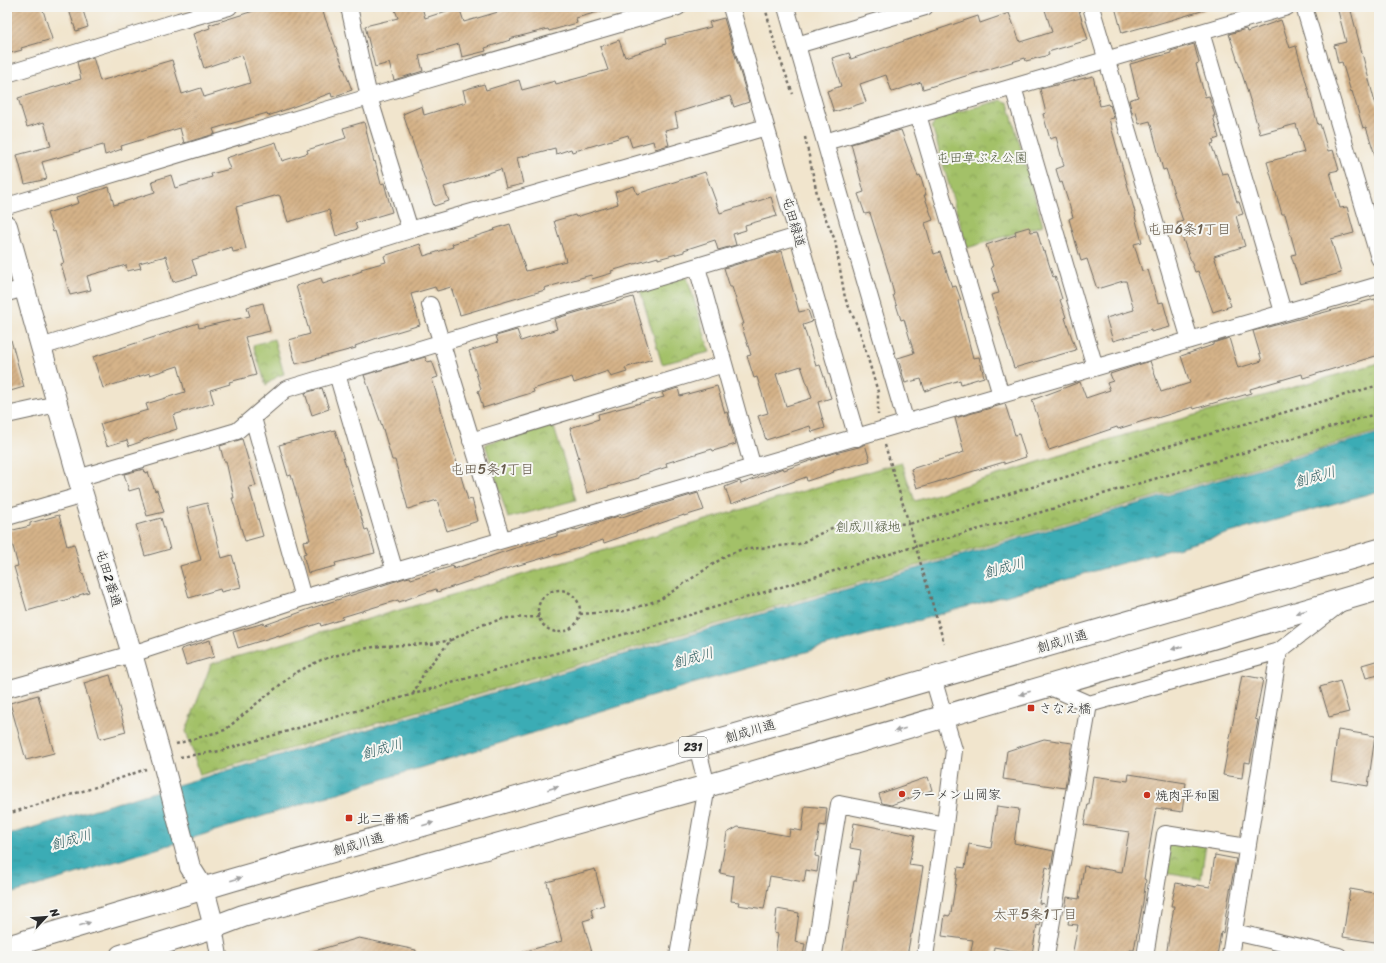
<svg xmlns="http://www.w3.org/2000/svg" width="1386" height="963" viewBox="0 0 1386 963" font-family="Sriracha,'Klee One',sans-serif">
<defs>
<pattern id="park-crowns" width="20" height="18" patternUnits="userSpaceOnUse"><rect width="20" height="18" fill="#a3c168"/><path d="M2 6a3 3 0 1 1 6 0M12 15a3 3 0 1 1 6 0" fill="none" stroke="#859d56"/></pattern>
<pattern id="water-ripples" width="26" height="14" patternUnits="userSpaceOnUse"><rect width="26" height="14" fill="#3bacb5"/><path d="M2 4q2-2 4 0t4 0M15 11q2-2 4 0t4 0" fill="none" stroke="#328c93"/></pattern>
<pattern id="building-hatch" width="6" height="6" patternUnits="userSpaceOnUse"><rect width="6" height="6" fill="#d5b389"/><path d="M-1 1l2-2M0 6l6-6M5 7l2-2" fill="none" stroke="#ad9270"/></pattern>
</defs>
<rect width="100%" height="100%" fill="#f6f6f2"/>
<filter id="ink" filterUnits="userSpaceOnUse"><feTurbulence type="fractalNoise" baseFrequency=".025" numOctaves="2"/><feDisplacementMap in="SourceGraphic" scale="8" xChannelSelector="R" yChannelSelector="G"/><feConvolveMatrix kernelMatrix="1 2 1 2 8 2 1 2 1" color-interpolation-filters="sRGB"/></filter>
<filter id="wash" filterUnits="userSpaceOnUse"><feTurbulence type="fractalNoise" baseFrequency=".012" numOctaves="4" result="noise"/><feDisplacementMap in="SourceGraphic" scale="16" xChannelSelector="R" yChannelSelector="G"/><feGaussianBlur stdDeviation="0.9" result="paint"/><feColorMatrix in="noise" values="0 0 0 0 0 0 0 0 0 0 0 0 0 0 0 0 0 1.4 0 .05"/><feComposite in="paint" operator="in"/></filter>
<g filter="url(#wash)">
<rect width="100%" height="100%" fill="#f1e5cd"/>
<path fill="url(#park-crowns)" stroke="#67764a" d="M1001,100L1008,103L1043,225L967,248L932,126L937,118Z
M687,277L710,352L662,364L640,290Z
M274,339L284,374L278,376L266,385L253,345Z
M1379,363V431L200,775L186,731L211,664L511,578L901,462L915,501L1121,436Z
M553,424L576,500L508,518L485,444Z
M1169,839L1206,844L1201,879L1164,873Z"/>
<path fill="url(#water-ripples)" stroke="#336c70" d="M1379,433V491L692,684L7,895V835Z"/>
<g id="blocks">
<path fill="url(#building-hatch)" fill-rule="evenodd" d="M7,7H42L52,39L21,48L22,50L7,54Z
M76,7H82L88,27L76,31L69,10Z
M266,7H321L352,90L332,97L331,93L268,116L267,113L213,129L215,134L184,143L180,128L121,146L122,149L105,155L103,145L42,162L47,179L25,184L17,155L51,146L44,122L27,127L18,98L81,79L77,62L93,57L100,81L172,60L182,94L201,88L204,97L250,83L242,55L204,68L193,34L210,28L209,25Z
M394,7H422L425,18L459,7L464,22L515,7H601L602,11L576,18L577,23L549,31L548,29L509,39L510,40L485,48L486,51L462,57L459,44L419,56L423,71L394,80L389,63L375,67L365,26L398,18Z
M1044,7H1078L1088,40L1048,52L1049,55L1026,61L1025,58L923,89L921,82L892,92L886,75L860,84L866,102L834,112L827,91L841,86L832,58L849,53L851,59L978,16L980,23L1009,13L1020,42L1052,32Z
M1115,7H1205V10L1147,27V26L1122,33Z
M1337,7H1350L1374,99L1379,111V157L1376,158L1366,127L1363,128L1352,91L1351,92L1342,62L1338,63L1334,45L1346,42Z
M724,18L749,102L734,107L730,96L675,113L678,127L665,130L669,145L655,149L653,141L632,147L628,135L572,152L571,149L556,154L555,148L517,158L523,184L506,188L501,169L444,187L449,201L434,206L403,114L422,106L424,115L466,102L463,90L484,84L486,90L519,80L522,90L555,81L556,84L608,70L600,47L619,40L625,57L666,44L665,39L711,27L709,22Z
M1281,20L1290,48L1296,46L1318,125L1320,124L1328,151L1333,150L1339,170L1330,172L1340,208L1347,207L1354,233L1331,239L1341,273L1300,284L1291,255L1296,254L1285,214H1282L1267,162L1304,152L1296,124L1260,134L1245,83L1229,34L1246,29L1247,32Z
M1194,44L1199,63L1196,64L1205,97L1209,96L1215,116H1213L1219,138L1213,140L1214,143L1211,144L1222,174L1228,173L1237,202H1239L1243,214L1236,216L1245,246L1214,256L1231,306L1213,312L1198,271L1195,272L1177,223L1183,221L1166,169L1163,170L1150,121L1139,124L1136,112L1132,113L1129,100L1138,97L1130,64L1171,53V51Z
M1093,76L1100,106L1108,104L1109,106L1110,105L1114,118L1109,119L1136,216L1135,217L1142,242L1134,244L1142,271L1148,270L1158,303L1163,302L1170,327L1151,332V330L1113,341L1106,318L1134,310L1126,281H1123L1097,289L1087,259L1081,261L1069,219L1073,217L1062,182L1060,183L1056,169L1064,166L1056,137L1050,139L1043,114L1046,113L1040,89Z
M364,122L374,162L375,161L381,184L384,183L392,212L355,223L357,229L336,236L329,210L288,222L280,196L278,195L236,207L246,249L233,252L232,247L192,260L197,275L173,282L166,256L139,263L141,268L127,271L126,265L87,276L91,290L70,295L61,264L64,263L55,231L53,232L47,213L79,203L77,197L109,187L114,205L155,192L152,181L171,175L175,188L212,177L211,174L230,169L226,158L276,142L282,161L308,153L307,150L346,138L343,128Z
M901,130L918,176L920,175L926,195H924L933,220L925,223L934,254L940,252L952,287L956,286L961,300L958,301L973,358L979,357L984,377L961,384L960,380L925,391L921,379L905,383L898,358L914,353L904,319L901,320L893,295L894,294L888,271L870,213L865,214L858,194L864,192L851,144Z
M705,172L720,213L771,197L777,216L745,225L746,230L733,234L736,245L718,250L715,240L684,250V252L658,259V257L611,271L612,273L592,279L591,275L544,288L545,290L460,315L451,287L437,291L435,287L411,294L420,325L380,337L355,346L356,348L296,364L289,340L310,334L296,286L321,278L323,284L362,271L361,269L386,262L384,256L420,244L424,256L453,247L452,244L495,230L494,229L510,224L526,271L566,261L554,221L575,215L576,217L618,204L615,192L634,186L637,194Z
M1029,227L1031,232L1037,231L1043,252L1045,251L1053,277L1055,276L1062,299L1060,300L1066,317L1065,318L1076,350L1014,368L991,295L999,293L991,267L993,266L986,245L1016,235L1015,231Z
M782,251L799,312L808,310L812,322L803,325L816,366L820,365L831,398L818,402L825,428L812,432L810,426L766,440L758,416L768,413L757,377L754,378L747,356L751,355L741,324H744L732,287H730L724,268ZM801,366L812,398L786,406L776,374Z
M633,297L652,359L625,368L627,372L611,377L608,371L574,383L572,377L533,389L534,392L483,408L478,391L481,389L469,351L498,342L496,336L517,330L521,341L557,329L554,319L602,305V306Z
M1375,299L1379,314V355L1303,378L1302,374L1250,389L1251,393L1227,400V399L1194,409L1193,407L1157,418L1156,417L1118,429L1117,427L1049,450L1032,400L1080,382L1086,398L1110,390L1107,383L1113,381L1110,374L1150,361L1161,392L1190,383L1181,356L1213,345V343L1229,338L1238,368L1262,361L1253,331Z
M263,303L270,331L245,337L256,375L229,382L230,384L210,390L214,403L173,415L177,429L143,440V441L129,446L127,440L107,446L100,424L148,410L146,404L185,392L178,366L150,375V373L103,388L93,357L198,323L199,328L250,316L247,307Z
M11,340L24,387L7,392V341Z
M425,357L427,362L432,361L438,377L432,379L468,500L472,499L478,521L447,531L437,500L408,509L395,460H392L383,429L364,375Z
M717,386L725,413L727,412L736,444L713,451L712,449L666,463L667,467L639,476V478L587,493L577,458H579L570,428L599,419L598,414L664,397L662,393L678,388L680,396Z
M322,388L329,409L312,415L305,393Z
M1005,404L1015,435L1019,434L1026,457L1004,464V462L917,488L911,469L964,452L955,418Z
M335,430L365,530L368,529L375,553L335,563L336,566L308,573L303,554L306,553L303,541L310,540L291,475L288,476L279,445Z
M242,439L256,486L249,487L263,536L245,541L232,498H234L226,461H224L220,446Z
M865,444L870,461L833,471L834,472L807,481L806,477L731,504L725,487L740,481L741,484L783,468L784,470L827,455L859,447Z
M144,469L145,473L148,472L155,491L157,490L164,512L147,516L139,488L129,491L124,474Z
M698,493L704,510L684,516V515L604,543L603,540L557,555V554L502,570L437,592L436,589L399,602L398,600L342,617L343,619L321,626L320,623L279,637V635L238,648L233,632L264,623L265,625L315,607L405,578L410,577L411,579L453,566L454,569L512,549L557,536V534L576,529V530L618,516L619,518L655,506Z
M207,503L222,558L232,555L241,587L221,592L220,589L189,598L180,566L201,560L187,508Z
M59,515L67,546L74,544L82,573H83L89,592L79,595V596L27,611L14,567L18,566L9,531L30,526V523Z
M161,518L170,549L145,556L136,525Z
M210,640L214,657L186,665L181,649Z
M1379,660V675L1366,678L1362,665Z
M110,675L126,732L100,739L84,683Z
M1242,675L1263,679L1255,719L1258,720L1250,763L1244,762L1242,778L1223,775Z
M1340,681L1349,712L1329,717L1320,687Z
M38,695L54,753L26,760L10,703Z
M1338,730L1375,736L1368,786L1331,780Z
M1044,739L1072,743L1065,788L1003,779L1007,751Z
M1129,774L1186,783L1182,812L1156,808L1144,879L1146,880L1143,902L1134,950H1130L1129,956H1072L1078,925L1068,924L1070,912L1065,911L1067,897L1079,899L1084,866L1122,872L1129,832L1084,825L1088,804H1089L1093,776L1128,781Z
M928,777L932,790L891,805L882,803L879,794Z
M805,806L827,808L825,826L820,825L815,856L819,857L817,872L806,870L804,882L770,876L764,909L738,905L739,902L731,901L734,876L720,873L727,833L738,827L789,836L790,829L802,831Z
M997,806L1019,809L1014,843L1054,851L1053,856L1051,869L1046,867L1039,903L1044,904L1040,926L1037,925L1032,954L994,947L993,956H970L973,940L942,936L945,915L949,916L951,913L958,867L965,868L969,844L991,848Z
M854,823L915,835L909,865L923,867L912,934H911L907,956H842L854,881H856L861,850L850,848Z
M1215,855L1236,859L1228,901L1223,933L1221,932L1217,956H1166L1174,906H1171L1176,883L1196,887L1197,885L1210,887Z
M595,869L604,905L591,909L593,918L583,921L593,956H523V952L562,941L547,882Z
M1350,889L1379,894V919L1375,942L1343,937Z
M777,909L799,913L795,942L805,944L803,956H775L778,934L774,933Z
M359,938L416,950L415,956H312L311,952Z"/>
</g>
</g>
<g filter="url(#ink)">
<use href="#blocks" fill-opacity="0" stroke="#706c64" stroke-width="1"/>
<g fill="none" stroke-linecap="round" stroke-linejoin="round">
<defs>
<path id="minor" d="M349,7L369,97L410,230
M731,7L857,438
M786,7L906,423
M1091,7L1190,340
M1304,7L1379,258
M1201,32L1283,312
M797,45L925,7
M7,74L179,21L229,7
M1013,87L1095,367
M918,115L1001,395
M825,142L1287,7
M7,206L369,97L678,7
M697,267L753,468
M7,293L24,288
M430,305L502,540
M41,347L410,230L766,127
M337,374L395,572
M7,415L57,404
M253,418L303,598
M471,441L724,364
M78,478L237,431L286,389L798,236
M7,517L83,495
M1048,686L1089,704L1279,651L1341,603
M7,689L132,654L303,598L1379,285
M214,927L219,956
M1234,932L1339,956
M678,956L707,786L697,746
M814,956L839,804L945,825
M925,956L945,825L954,750L933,678
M1046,956L1089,704
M1145,956L1165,834L1247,847
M1230,956L1279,651"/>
<path id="tertiary" d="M7,226L78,478L132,654L163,763L190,867L204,889L214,927"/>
<path id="trunk" d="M7,947L232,880L1379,550
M121,956L214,927L243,916L707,786L1379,589"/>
</defs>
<use href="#minor" stroke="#706c64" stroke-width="18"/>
<use href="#tertiary" stroke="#706c64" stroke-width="22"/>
<use href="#trunk" stroke="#706c64" stroke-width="24"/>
<path stroke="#706c64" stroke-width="2.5" stroke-dasharray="3 3" stroke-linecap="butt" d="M765,7L775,45L793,94
M805,137L819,203L835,240L845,298L860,332L878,392V415
M885,445L909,524L1172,445L1379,385
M538 611a21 21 0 1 1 42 0a21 21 0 1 1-42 0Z
M580,614L626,611L661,599L727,555L740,550L799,544L836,526L855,522L909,524L944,643
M413,694L425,671L451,640L481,625L506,618L539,617
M176,744L225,730L256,704L295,673L321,660L355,650L381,646L431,644L451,640
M180,757L220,751L492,671L650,627L903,550L1045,511L1379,413
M7,814L93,788L146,769"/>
<use href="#minor" stroke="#fff" stroke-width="16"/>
<use href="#tertiary" stroke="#fff" stroke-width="20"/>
<use href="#trunk" stroke="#fff" stroke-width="22"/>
</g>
<defs><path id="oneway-solid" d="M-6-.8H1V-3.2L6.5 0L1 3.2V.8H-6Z"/></defs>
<g fill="#a0a0a0">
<use href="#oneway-solid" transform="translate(1301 612) rotate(164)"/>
<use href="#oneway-solid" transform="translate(1177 648) rotate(164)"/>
<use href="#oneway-solid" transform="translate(1025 693) rotate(163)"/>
<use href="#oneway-solid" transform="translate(900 730) rotate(164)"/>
<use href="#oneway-solid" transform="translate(553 788) rotate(-16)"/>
<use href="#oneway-solid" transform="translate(428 824) rotate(-16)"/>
<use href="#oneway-solid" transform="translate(236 879) rotate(-16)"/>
<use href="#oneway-solid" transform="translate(85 924) rotate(-17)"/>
</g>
</g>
<g fill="#c8321e" stroke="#f6f6f2" stroke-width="1.5">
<rect x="1027" y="704" width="8" height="8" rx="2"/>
<circle cx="902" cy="794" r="4"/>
<circle cx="1147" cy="795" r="4"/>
<rect x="345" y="814" width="8" height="8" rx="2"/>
</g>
<g text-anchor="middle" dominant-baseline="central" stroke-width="4" stroke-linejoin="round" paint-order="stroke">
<rect fill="#f6f6f2" stroke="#686867" stroke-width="1" x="679" y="737" width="28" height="20" rx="3"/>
<g font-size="12" font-weight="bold" fill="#2b2b2b">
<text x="693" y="747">231</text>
</g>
<g font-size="13" fill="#4f583d" stroke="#f6f6f2">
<text x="982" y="157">屯田草ぶえ公園</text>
<text x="868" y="526">創成川緑地</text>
</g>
<g font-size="13" fill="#2b2b2b" stroke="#f6f6f2">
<text transform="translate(794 222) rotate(74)">屯田緑道</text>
<text transform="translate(109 578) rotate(73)">屯田2番通</text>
<text transform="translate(1062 641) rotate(-16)">創成川通</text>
<text transform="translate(750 731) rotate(-16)">創成川通</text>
<text transform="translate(358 844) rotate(-16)">創成川通</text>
</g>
<g font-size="13" fill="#2b2b2b" stroke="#f6f6f2" text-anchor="start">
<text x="1039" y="708">さなえ橋</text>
<text x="910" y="794">ラーメン山岡家</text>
<text x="1155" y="795">焼肉平和園</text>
<text x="357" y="818">北二番橋</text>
</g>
<g font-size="14" fill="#665b4c" stroke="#f6f6f2">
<text x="1189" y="229">屯田6条1丁目</text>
<text x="492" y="469">屯田5条1丁目</text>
<text x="1035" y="914">太平5条1丁目</text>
</g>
<g font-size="14" font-style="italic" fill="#315f62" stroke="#f6f6f2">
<text transform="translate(1315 477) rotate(-16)">創成川</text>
<text transform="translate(1004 568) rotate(-16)">創成川</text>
<text transform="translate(693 658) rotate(-16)">創成川</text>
<text transform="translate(382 749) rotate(-16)">創成川</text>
<text transform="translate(71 840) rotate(-16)">創成川</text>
</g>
</g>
<rect width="1386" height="963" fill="none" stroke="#f6f6f2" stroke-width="24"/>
<g transform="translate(46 917) rotate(64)" stroke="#f6f6f2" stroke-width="3" paint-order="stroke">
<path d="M0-3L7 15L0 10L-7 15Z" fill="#2b2b2b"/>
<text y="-6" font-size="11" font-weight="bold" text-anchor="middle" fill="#2b2b2b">N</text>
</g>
</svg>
